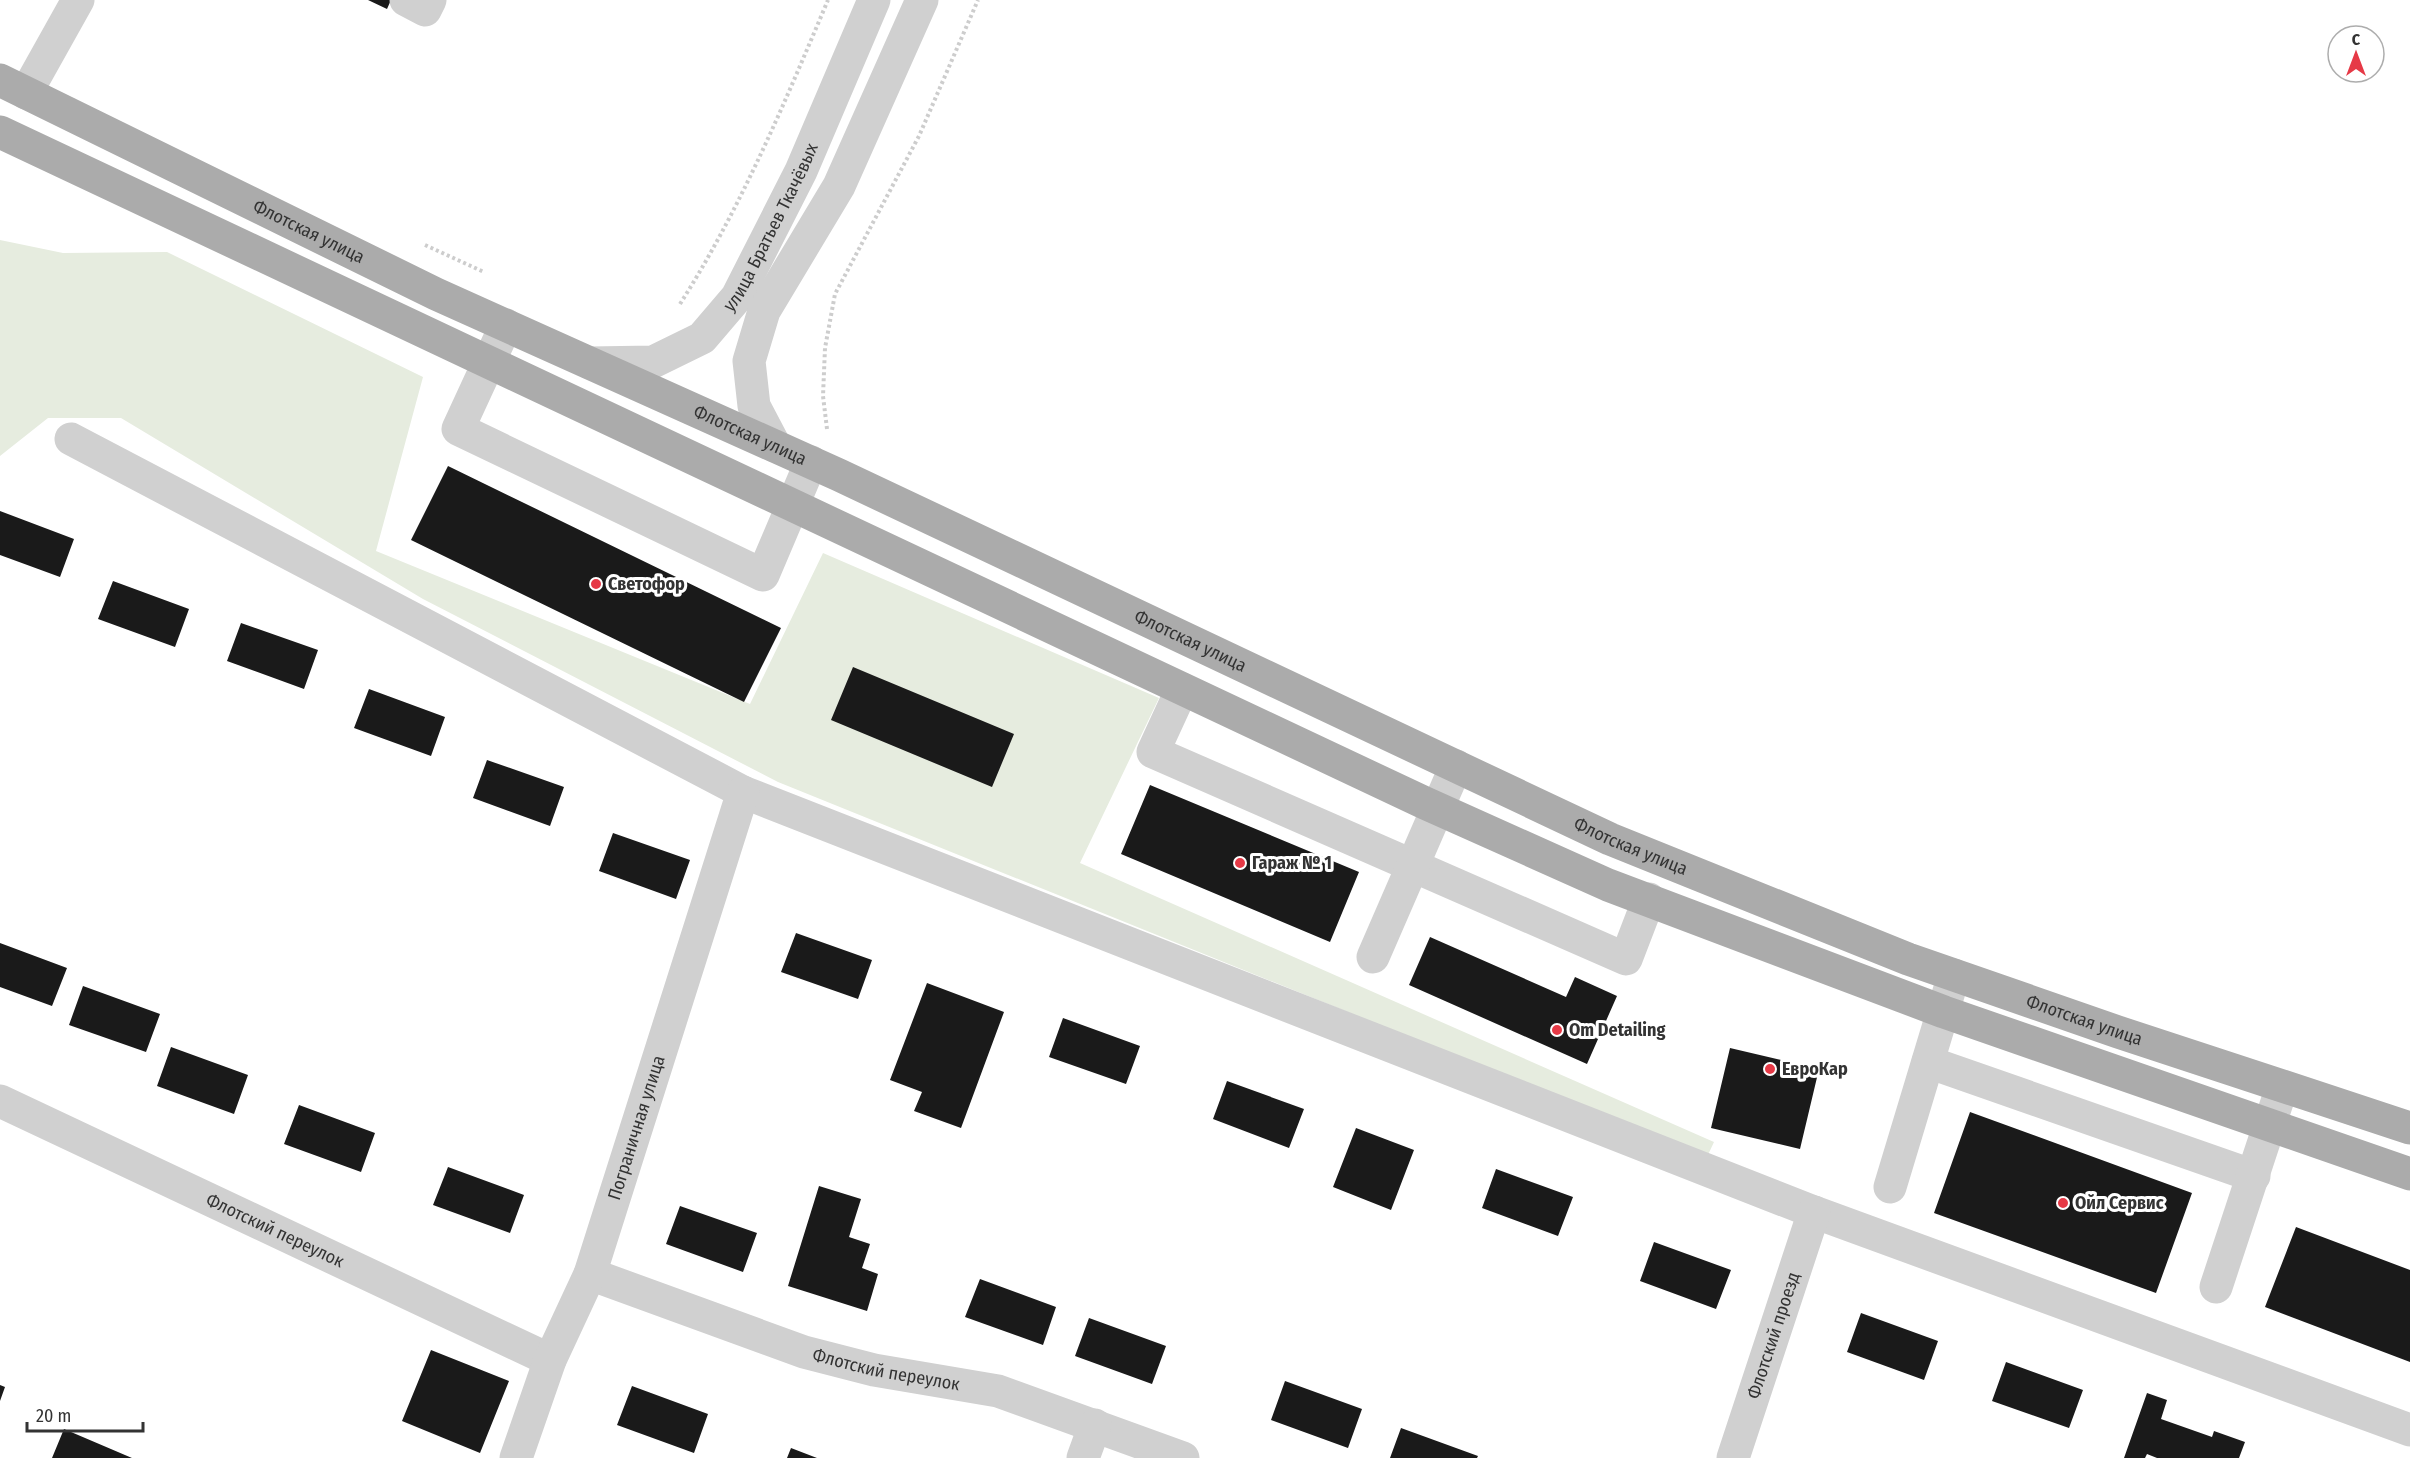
<svg xmlns="http://www.w3.org/2000/svg" width="2410" height="1458" viewBox="0 0 2410 1458" font-family="'Fira Sans Condensed',sans-serif">
<rect width="100%" height="100%" fill="#fff"/>
<path fill="#e6ecdf" d="M0,240L63,253L167,252L423,377L376,551L750,704L823,553L1159,698L1080,863L1714,1142L1707,1157L778,782L423,599L121,418H48L0,456Z"/>
<path fill="#1a1a1a" d="M368,0H391L387,9Z
M448,466L781,628L744,702L411,540Z
M0,511L74,539L60,577L0,555Z
M113,581L189,609L175,647L98,619Z
M241,623L318,650L304,689L227,661Z
M853,667L1014,734L992,787L831,720Z
M369,689L445,717L431,756L354,728Z
M487,760L564,787L550,826L473,798Z
M1150,785L1359,872L1330,942L1121,854Z
M613,833L690,860L676,899L599,871Z
M796,933L872,960L858,999L781,972Z
M1430,937L1566,997L1575,977L1617,996L1587,1064L1409,985Z
M0,943L67,968L52,1006L0,987Z
M927,983L1004,1012L961,1128L914,1111L922,1092L890,1080Z
M83,986L160,1014L146,1052L69,1025Z
M1063,1018L1140,1046L1126,1084L1049,1057Z
M171,1047L248,1075L234,1114L157,1086Z
M1730,1048L1819,1069L1800,1149L1711,1128Z
M1227,1081L1304,1109L1289,1148L1213,1119Z
M299,1105L375,1133L361,1172L284,1144Z
M1970,1112L2192,1193L2156,1293L1934,1213Z
M1356,1128L1414,1150L1391,1210L1333,1187Z
M448,1167L524,1195L510,1233L433,1205Z
M1496,1169L1573,1197L1558,1236L1482,1208Z
M819,1186L861,1199L849,1237L870,1244L862,1268L878,1274L867,1311L788,1286Z
M680,1206L757,1233L743,1272L666,1244Z
M2296,1227L2410,1270V1362L2265,1307Z
M1654,1242L1731,1270L1716,1309L1640,1281Z
M980,1279L1056,1307L1043,1345L965,1317Z
M1861,1313L1938,1341L1924,1380L1847,1352Z
M1089,1318L1166,1346L1152,1384L1075,1356Z
M431,1350L509,1381L480,1453L402,1421Z
M2006,1362L2083,1390L2069,1428L1992,1401Z
M1285,1381L1362,1409L1348,1448L1271,1420Z
M0,1385L5,1387L0,1401Z
M632,1386L708,1414L694,1453L617,1425Z
M2147,1393L2167,1400L2161,1419L2212,1437L2214,1431L2245,1442L2239,1458H2157L2147,1454L2145,1458H2124Z
M1401,1428L1478,1456L1477,1458H1390Z
M64,1429L132,1458H52Z
M791,1448L817,1458H787Z"/>
<g fill="none" stroke-linecap="round" stroke-linejoin="round">
<path stroke="#cdcdcd" stroke-width="4" stroke-dasharray="3 3" stroke-linecap="butt" d="M425,245L484,272
M680,304C741,208 784,104 828,0
M827,429L823,396L825,348L835,294L919,136L978,0"/>
<g stroke="#d0d0d0" stroke-width="33">
<path d="M406,0L425,10L430,0"/>
<path d="M26,93L78,0"/>
<path d="M506,325L458,429L763,575L811,462"/>
<path id="s1" d="M590,363L653,362L702,338L737,297L801,171L874,0"/>
<path d="M71,439L743,792L1814,1212L2410,1430"/>
<path d="M775,446L754,406L749,361L764,311L839,186L922,0"/>
<path d="M1182,689L1153,752L1626,959L1649,899"/>
<path d="M1373,957L1456,766"/>
<path d="M1928,1062L2254,1176"/>
<path id="s2" d="M0,1101L550,1360"/>
<path d="M1890,1187L1954,975"/>
<path id="s3" d="M590,1274L804,1352L874,1370L998,1391L1183,1458"/>
<path d="M2216,1287L2282,1087"/>
<path id="s4" d="M516,1458L550,1360L590,1274L743,792"/>
<path d="M1083,1458L1095,1425"/>
<path id="s5" d="M1733,1458L1814,1212"/>
</g>
<g stroke="#ababab" stroke-width="33">
<path id="s6" d="M0,80L436,294L839,475L1610,839L1908,959L2118,1032L2410,1128"/>
<path d="M0,132L1425,803L1608,885L1944,1012L2410,1174"/>
</g>
</g>
<g fill="#e63946" stroke="#fff" stroke-width="2">
<circle cx="596" cy="584" r="6"/>
<circle cx="1240" cy="863" r="6"/>
<circle cx="1557" cy="1030" r="6"/>
<circle cx="1770" cy="1069" r="6"/>
<circle cx="2063" cy="1203" r="6"/>
</g>
<g text-anchor="middle" dominant-baseline="central" stroke-width="6" stroke-linejoin="round" paint-order="stroke">
<g font-size="18" fill="#333" stroke="#fff">
<text stroke="none"><textPath href="#s1" startOffset="249">улица Братьев Ткачёвых</textPath></text>
<text stroke="none"><textPath href="#s6" startOffset="344">Флотская улица</textPath></text>
<text stroke="none"><textPath href="#s6" startOffset="830">Флотская улица</textPath></text>
<text stroke="none"><textPath href="#s6" startOffset="1316">Флотская улица</textPath></text>
<text stroke="none"><textPath href="#s6" startOffset="1802">Флотская улица</textPath></text>
<text stroke="none"><textPath href="#s6" startOffset="2288">Флотская улица</textPath></text>
<text stroke="none"><textPath href="#s4" startOffset="352">Пограничная улица</textPath></text>
<text stroke="none"><textPath href="#s2" startOffset="304">Флотский переулок</textPath></text>
<text stroke="none"><textPath href="#s5" startOffset="129">Флотский проезд</textPath></text>
<text stroke="none"><textPath href="#s3" startOffset="312">Флотский переулок</textPath></text>
</g>
<g font-size="18" font-weight="bold" fill="#333" stroke="#fff" text-anchor="start">
<text x="608" y="584">Светофор</text>
<text x="1252" y="863">Гараж № 1</text>
<text x="1569" y="1030">Om Detailing</text>
<text x="1782" y="1069">ЕвроКар</text>
<text x="2075" y="1203">Ойл Сервис</text>
</g>
</g>
<g transform="translate(2356 54)"><circle r="28" fill="#ffffff" stroke="#adadad" stroke-width="1.5"/>
<path d="M0-4.5L10 22L0 15L-10 22Z" fill="#e63946"/>
<text y="-9" font-size="16" font-weight="bold" text-anchor="middle" fill="#333333">С</text>
</g>
<path d="M27 1422v9h116v-9" fill="none" stroke="#333333" stroke-width="3"/>
<text x="36" y="1422" font-size="18" fill="#333333" stroke="#ffffff" stroke-width="4.5" paint-order="stroke">20 m</text>
</svg>
